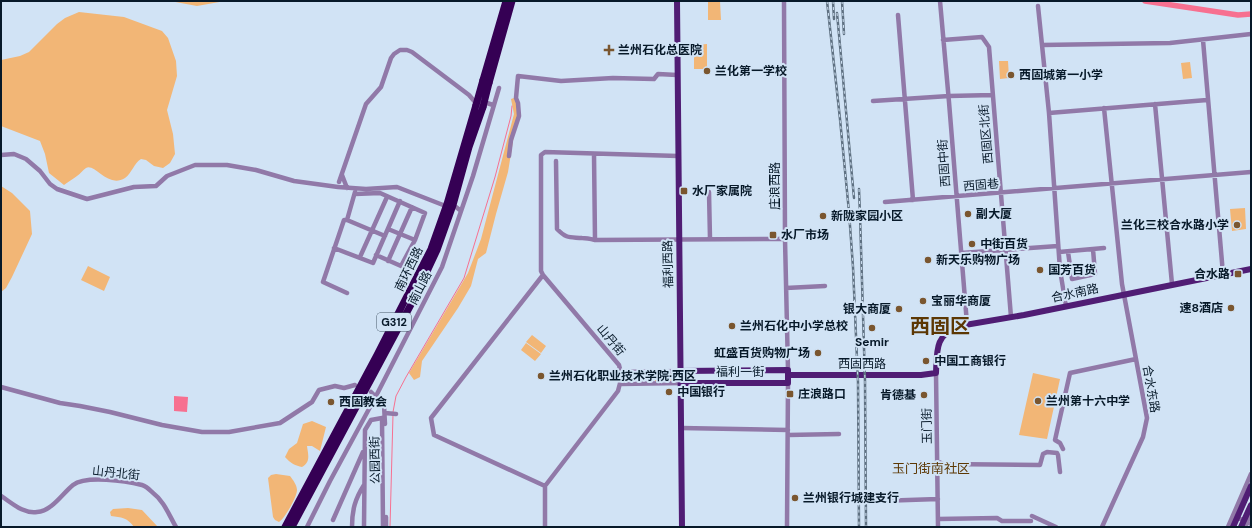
<svg xmlns="http://www.w3.org/2000/svg" width="1252" height="528" viewBox="0 0 1252 528" font-family="'DM Sans','Noto Sans SC',sans-serif">
<rect width="100%" height="100%" fill="#d1e3f5"/>
<path fill="#f2b676" d="M170,1H225L197,6Z
M708,1H720L721,20H708Z
M79,12L124,17L162,31L168,38L176,61L177,76L167,110L173,134L175,154L170,163L163,168L154,166L146,160L141,159C134,163 132,173 125,178C108,189 95,163 86,168C83,170 80,174 77,176C73,179 68,182 64,185L49,173L45,154L40,141L1,126V60L20,56L29,52L57,24L65,18Z
M707,44V69H694V45Z
M999,61H1008L1009,78L1000,79Z
M1190,62L1192,78L1183,79L1181,63Z
M514,98L518,102L520,109L514,135L508,172L496,214L486,253L478,259L471,286L458,308L422,361L420,377L414,380L409,373L468,273L481,239L514,114L511,99Z
M1,186L12,193L30,211L32,234L12,277L6,288L1,292Z
M1245,208L1246,229L1232,231L1230,209Z
M88,266L110,277L104,291L81,280Z
M532,335L546,346L541,353L526,342Z
M526,343L541,354L535,361L521,350Z
M674,372V382H655V373Z
M1033,373L1060,379L1047,439L1019,435Z
M312,421L326,427L320,451L312,446H307C308,454 311,462 302,467C296,466 290,463 285,457L289,449L297,443L303,424Z
M276,474L290,476C293,480 297,485 297,490C297,497 285,518 279,522L275,520L273,517L268,478L271,475Z
M128,508L142,510L158,527H134C128,518 121,517 111,516L110,512L113,509Z"/>
<path fill="#f77090" d="M174,396L188,397L187,412L174,411Z"/>
<g fill="none" stroke-linecap="round" stroke-linejoin="round">
<path stroke="#f77090" stroke-width="1" d="M393,412L396,396L406,377L464,278L495,177L511,116L512,106
M390,527L393,415"/>
<path stroke="#f77090" stroke-width="5.5" d="M1145,1L1238,15L1251,14"/>
<path stroke="#9179a8" stroke-width="4.5" d="M784,1L785,239L788,370
M940,1L949,102L967,324
M1038,6L1049,113L1060,270L1066,306
M898,15L913,200
M943,40L982,37L989,47L1011,317
M1203,40L1223,274
M1042,45L1170,43L1251,34
M873,101L949,96L993,95
M1155,104L1172,284
M1049,113L1207,100
M594,154L595,240
M1,155L14,154L26,159L40,171L50,184L57,189L87,199L134,187L156,186L167,176L195,165H227L256,170L294,181L338,187L366,189L397,187L443,205
M509,156L511,140L519,116L518,103L516,98L518,76L561,81L613,78L654,79L658,74L677,75
M556,161L557,229C567,239 569,237 582,238C586,238 591,239 595,240L785,239
M342,175L347,188
M339,182L366,104L381,87L391,58L394,54L400,50H407L412,52L469,95L475,102L487,103L493,105
M355,192L347,220L385,236
M709,192L710,239
M355,194L380,193L425,213L415,240L401,266L376,255
M885,202L1251,172
M456,207L461,211
M347,220H344L323,282L347,293
M388,229L415,240
M334,248L373,263L400,201
M1059,252L1104,248
M1068,252L1072,279L1095,274L1093,249
M961,253L1058,246
M360,257L387,197
M388,261L412,207
M543,275L431,418L434,435L545,486
M786,288L825,286
M621,372L681,371
M936,373L938,527
M620,384L681,383
M1,387L60,403L80,406L110,412L162,425L202,432H229L280,423L312,402L319,390L335,386L344,388L355,385
M371,392L384,405L385,424
M385,413L396,414
M681,428L788,430
M788,435L839,434
M1063,449L1060,443L1055,440L1070,373L1136,359
M937,461L943,464L1040,465L1043,454L1047,452L1057,453L1058,455L1060,472
M1,496C12,503 23,514 37,512C52,511 62,494 73,485C86,475 126,481 142,485C146,486 149,489 152,492C164,501 169,515 176,527
M879,501L938,499
M1032,516L1056,527
M1234,516L1251,524
M386,517V527
M938,519L997,518L1002,521H1031
M333,520L363,452
M307,527L330,481L376,396L442,267L473,176L499,88
M352,527C352,510 355,499 364,485
M364,527L365,430L371,420L382,418L383,527
M545,527V486L618,391C621,382 622,374 619,365L543,275L541,271V155L545,152L678,156
M787,527L788,383
M1102,527L1143,437L1147,418L1122,284L1104,108
M1228,527L1251,474
M1245,527L1251,513"/>
<path stroke="#501d74" stroke-width="6" d="M677,1L682,527
M681,371L788,370V383H681
M788,375H921L936,373C937,350 935,335 959,326L1024,315L1251,269
M1233,527L1251,486
M1241,527L1251,505"/>
<path stroke="#350054" stroke-width="7" d="M483,80L506,1
M489,83L512,1
M285,527L377,355L431,249L447,204L476,105
M292,527L415,297L437,250L453,205L469,147L483,107"/>
<defs>
<path id="rail" d="M827,1L840,119L849,212L853,267L858,382L859,527
M833,1L834,19
M842,1L844,34
M837,13L854,198
M859,189L860,215L865,381L866,527"/>
</defs>
<use href="#rail" stroke="#5e7081" stroke-width="2.5"/>
<use href="#rail" stroke="#d1e3f5" stroke-width="1" stroke-dasharray="3" stroke-linecap="butt"/>
<path stroke="#350054" stroke-width="7" d="M476,105L483,80
M483,107L489,83"/>
</g>
<g fill="#7a562f" stroke="#d1e3f5" stroke-width="1.5">
<path d="M607 44h4v4h4v4h-4v4h-4v-4h-4v-4h4z"/>
<circle cx="707" cy="71" r="4"/>
<circle cx="1011" cy="75" r="4"/>
<rect x="680" y="187" width="8" height="8" rx="2"/>
<circle cx="968" cy="214" r="4"/>
<circle cx="823" cy="216" r="4"/>
<circle cx="1237" cy="225" r="4"/>
<rect x="769" y="231" width="8" height="8" rx="2"/>
<circle cx="972" cy="244" r="4"/>
<circle cx="928" cy="260" r="4"/>
<circle cx="1040" cy="270" r="4"/>
<rect x="1234" y="270" width="8" height="8" rx="2"/>
<circle cx="923" cy="301" r="4"/>
<circle cx="1231" cy="308" r="4"/>
<circle cx="899" cy="309" r="4"/>
<circle cx="732" cy="326" r="4"/>
<circle cx="872" cy="328" r="4"/>
<circle cx="818" cy="353" r="4"/>
<circle cx="926" cy="361" r="4"/>
<circle cx="541" cy="376" r="4"/>
<circle cx="669" cy="392" r="4"/>
<rect x="786" y="390" width="8" height="8" rx="2"/>
<circle cx="924" cy="395" r="4"/>
<circle cx="1038" cy="401" r="4"/>
<circle cx="331" cy="402" r="4"/>
<circle cx="795" cy="498" r="4"/>
</g>
<g text-anchor="middle" dominant-baseline="central" stroke-width="4" stroke-linejoin="round" paint-order="stroke">
<rect fill="#d1e3f5" stroke="#445666" stroke-width="1" x="377" y="313" width="34" height="18" rx="3"/>
<g font-size="11" font-weight="bold" fill="#071929">
<text x="394" y="322">G312</text>
</g>
<g font-size="12" font-weight="bold" fill="#071929" stroke="#d1e3f5" text-anchor="start">
<text x="618" y="50">兰州石化总医院</text>
<text x="715" y="71">兰化第一学校</text>
<text x="1019" y="75">西固城第一小学</text>
<text x="692" y="191">水厂家属院</text>
<text x="976" y="214">副大厦</text>
<text x="831" y="216">新陇家园小区</text>
<text x="1229" y="225" text-anchor="end">兰化三校合水路小学</text>
<text x="781" y="235">水厂市场</text>
<text x="980" y="244">中街百货</text>
<text x="936" y="260">新天乐购物广场</text>
<text x="1048" y="270">国芳百货</text>
<text x="1230" y="274" text-anchor="end">合水路</text>
<text x="931" y="301">宝丽华商厦</text>
<text x="1223" y="308" text-anchor="end">速8酒店</text>
<text x="891" y="309" text-anchor="end">银大商厦</text>
<text x="740" y="326">兰州石化中小学总校</text>
<text x="872" y="342" text-anchor="middle">Semir</text>
<text x="810" y="353" text-anchor="end">虹盛百货购物广场</text>
<text x="934" y="361">中国工商银行</text>
<text x="549" y="376">兰州石化职业技术学院·西区</text>
<text x="677" y="392">中国银行</text>
<text x="798" y="394">庄浪路口</text>
<text x="916" y="395" text-anchor="end">肯德基</text>
<text x="1046" y="401">兰州第十六中学</text>
<text x="339" y="402">西固教会</text>
<text x="803" y="498">兰州银行城建支行</text>
</g>
<g font-size="12" fill="#071929" stroke="#d1e3f5">
<text transform="translate(986 134) rotate(-95)">西固区北街</text>
<text transform="translate(944 163) rotate(-94)">西固中街</text>
<text transform="translate(981 185) rotate(-5)">西固巷</text>
<text transform="translate(775 186) rotate(-90)">庄浪西路</text>
<text transform="translate(668 264) rotate(-91)">福利西路</text>
<text transform="translate(409 269) rotate(-64)">南环西路</text>
<text transform="translate(420 288) rotate(-63)">南山路</text>
<text transform="translate(1075 293) rotate(-12)">合水南路</text>
<text transform="translate(611 340) rotate(50)">山丹街</text>
<text x="862" y="364">西固西路</text>
<text x="740" y="372">福利一街</text>
<text transform="translate(1151 389) rotate(80)">合水东路</text>
<text transform="translate(927 426) rotate(-91)">玉门街</text>
<text transform="translate(375 460) rotate(-91)">公园西街</text>
<text transform="translate(116 473) rotate(6)">山丹北街</text>
</g>
<g font-size="13" fill="#5c3703" stroke="#d1e3f5">
<text x="931" y="468">玉门街南社区</text>
</g>
<g font-size="20" font-weight="bold" fill="#5c3703" stroke="#d1e3f5">
<text x="940" y="326">西固区</text>
</g>
</g>
<rect width="1252" height="528" fill="none" stroke="#071929" stroke-width="4"/>
</svg>
